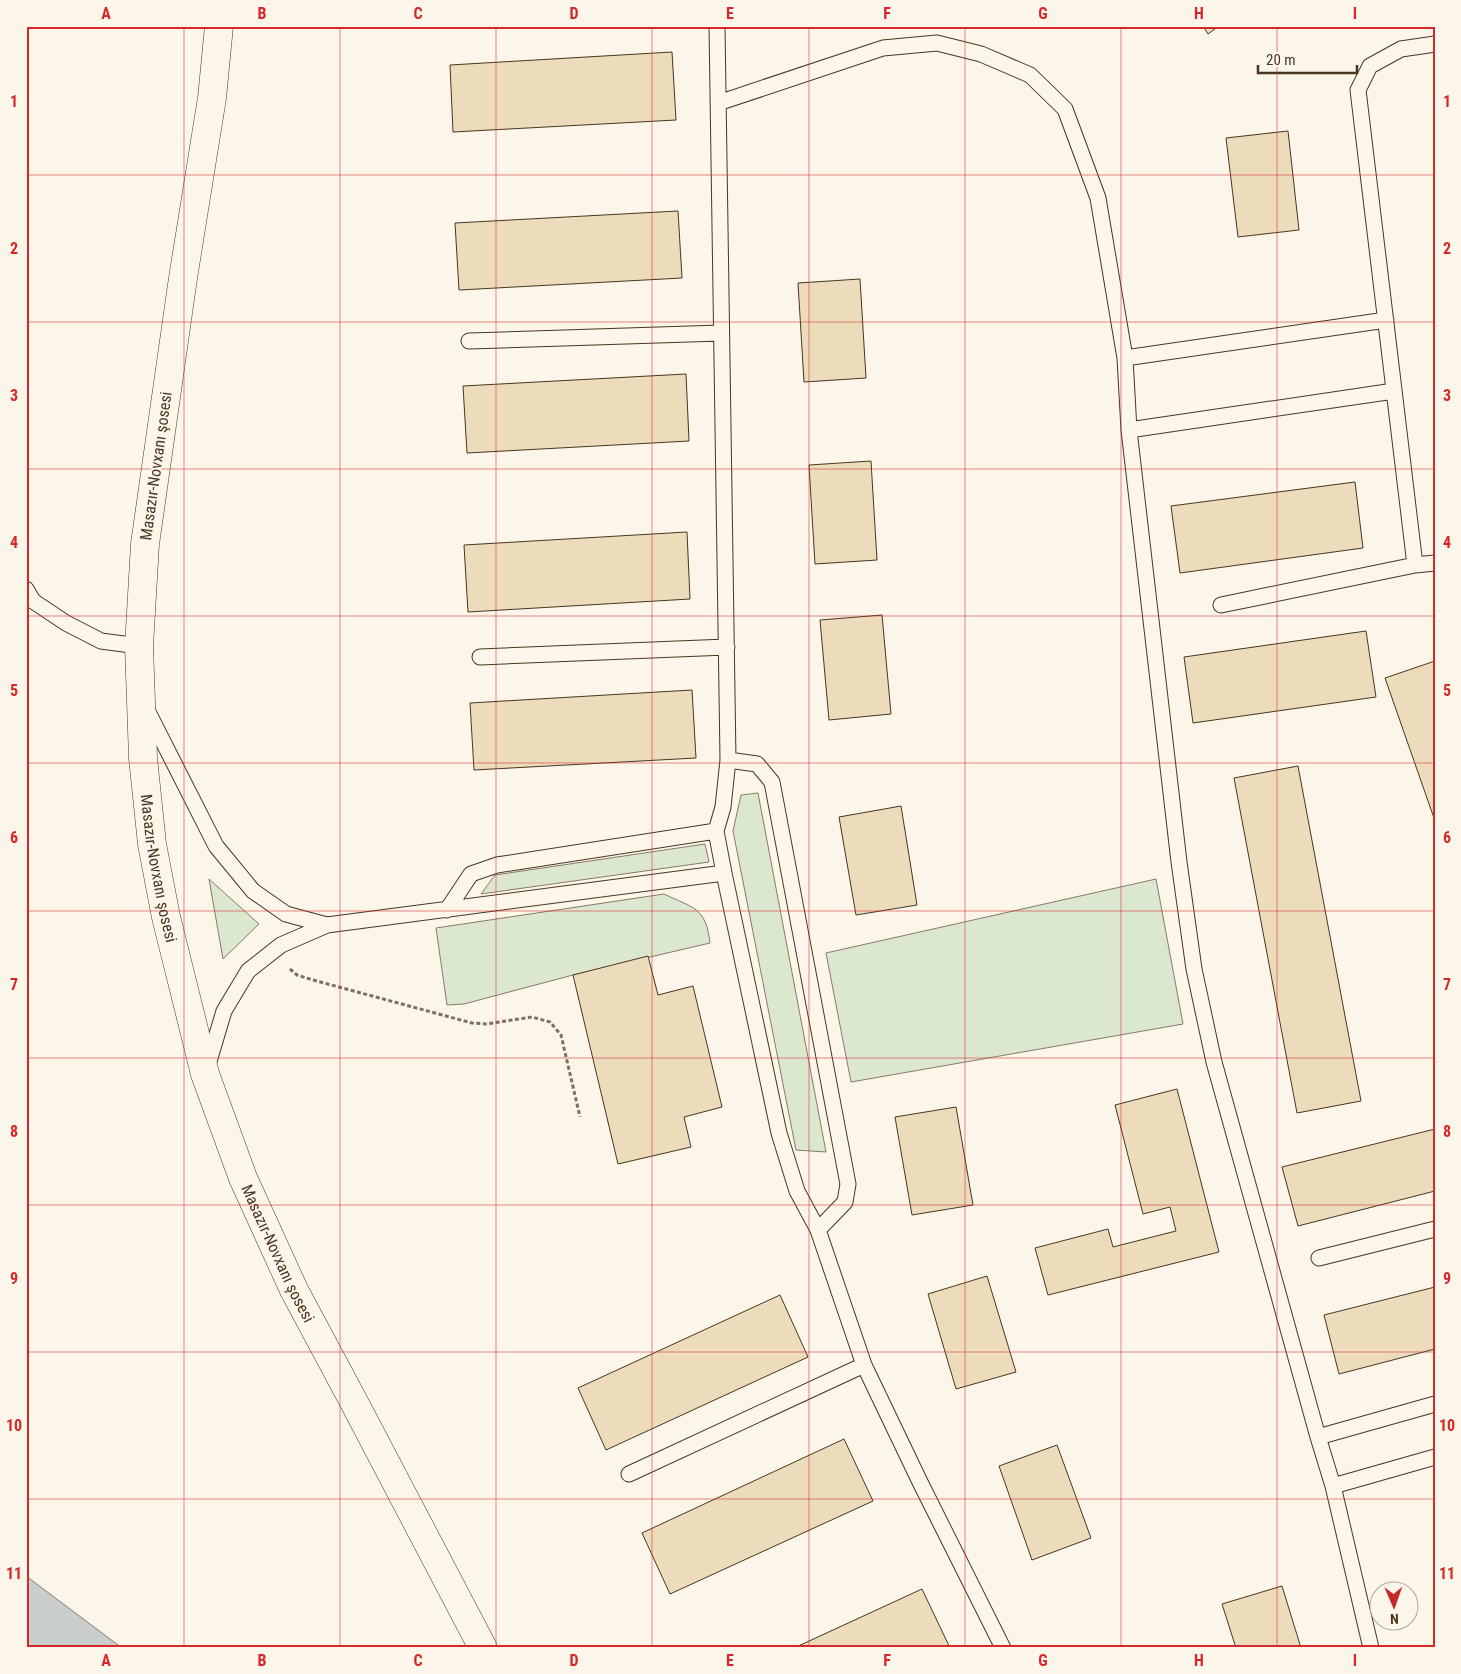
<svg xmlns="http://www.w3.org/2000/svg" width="1461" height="1674" viewBox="0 0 1461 1674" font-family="'Roboto Condensed',sans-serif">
<rect width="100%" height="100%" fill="#fbf6e9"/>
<path fill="#dce7d0" stroke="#887966" d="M758,793L826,1152L796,1150L733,831L741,795Z
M705,844L709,862L481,894L495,875Z
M209,879L259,924L223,959Z
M1156,879L1183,1024L851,1082L826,953Z
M664,894C693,908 706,907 710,943L573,975L464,1004L447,1005L436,928Z"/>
<path fill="#c9cecd" stroke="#887966" d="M26,1576L122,1648H26Z"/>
<path fill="#ecdcbc" stroke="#4a3520" d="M1203,26H1219L1208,34Z
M672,52L676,120L453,132L450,65Z
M1288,131L1299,230L1238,237L1226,138Z
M678,211L682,278L459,290L455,223Z
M860,279L866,378L804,382L798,283Z
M686,374L689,441L467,453L463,386Z
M871,461L877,560L815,564L809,465Z
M1355,482L1363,548L1180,573L1171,506Z
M687,532L690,599L468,612L464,545Z
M882,615L891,714L829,720L820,620Z
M1366,631L1376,697L1193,723L1184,657Z
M1435,661V821L1385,678Z
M692,690L696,758L474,770L470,703Z
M1298,766L1361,1101L1297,1113L1234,778Z
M901,806L917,905L856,915L839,817Z
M648,956L658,995L693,986L722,1107L684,1117L691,1147L618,1164L573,975Z
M1177,1089L1219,1252L1048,1295L1035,1248L1108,1229L1113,1247L1176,1231L1170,1207L1143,1214L1115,1105Z
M956,1107L973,1205L912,1215L895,1117Z
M1435,1129V1191L1298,1226L1282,1167Z
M987,1276L1016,1372L956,1389L928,1294Z
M1435,1287V1349L1339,1374L1324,1315Z
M780,1295L808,1357L606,1450L578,1388Z
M844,1439L873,1501L670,1594L642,1533Z
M1057,1445L1091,1538L1032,1560L999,1466Z
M1282,1586L1301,1648H1236L1222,1604Z
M922,1589L950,1648H794Z"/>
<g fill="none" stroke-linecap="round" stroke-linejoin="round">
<defs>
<path id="lane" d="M717,26L728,760L723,807L716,831L724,873L779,1133L797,1191L818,1230L864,1365L920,1482L1003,1648
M718,103L883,48L937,43L981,54L1030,75L1065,109L1098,198L1125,358L1129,430L1179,862L1194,969L1214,1062L1318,1437L1333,1486L1371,1648
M469,341L721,333
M1125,358L1386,320
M1129,430L1394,391
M1415,565L1358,90L1370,66L1401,49L1435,44
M26,589L33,601L66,623L101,641L139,646
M1221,605L1415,565L1435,563
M480,657L727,647
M147,710L216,846L253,891L286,914L327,925
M728,760L757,764L772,782L848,1184L845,1202L818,1230
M447,910L471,874L497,865L716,831
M207,1068L224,1011L248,971L281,945L327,925L724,873
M1319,1258L1435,1229
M1318,1437L1435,1404
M629,1474L864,1365
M1333,1486L1435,1457"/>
<g id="secondary">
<path id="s1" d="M219,26L212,98L183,278L145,544L139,646L143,758L152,844L166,917L205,1074L243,1178L294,1290L355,1404L483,1648"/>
</g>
</defs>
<use href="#lane" stroke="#4a3520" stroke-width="17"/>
<use href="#secondary" stroke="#4a3520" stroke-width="29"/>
<path stroke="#7f6f5c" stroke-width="3" stroke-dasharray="4 2.5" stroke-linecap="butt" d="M290,969L297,975L313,980L472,1023L486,1024L532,1017L550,1022L561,1035L580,1117"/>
<use href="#lane" stroke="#fbf6e9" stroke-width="15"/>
<use href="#secondary" stroke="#fbf6e9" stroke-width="28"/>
</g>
<path fill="none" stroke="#d62828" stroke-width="1" stroke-opacity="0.55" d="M184,26V1648M340,26V1648M496,26V1648M652,26V1648M809,26V1648M965,26V1648M1121,26V1648M1277,26V1648M26,175H1435M26,322H1435M26,469H1435M26,616H1435M26,763H1435M26,911H1435M26,1058H1435M26,1205H1435M26,1352H1435M26,1499H1435"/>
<g text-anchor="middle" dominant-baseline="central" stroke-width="4" stroke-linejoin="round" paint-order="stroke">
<g font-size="16" fill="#4a3520" stroke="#fbf6e9">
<text transform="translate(156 466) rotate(-82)">Masazır-Novxanı şosesi</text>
<text stroke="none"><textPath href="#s1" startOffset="849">Masazır-Novxanı şosesi</textPath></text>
<text stroke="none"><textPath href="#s1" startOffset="1254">Masazır-Novxanı şosesi</textPath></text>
</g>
</g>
<rect width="1461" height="1674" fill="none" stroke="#fbf6e9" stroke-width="55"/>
<g transform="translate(1394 1606) rotate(178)"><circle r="24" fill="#fbf6e9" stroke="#b4a999"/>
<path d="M0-4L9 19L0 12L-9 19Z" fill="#c62828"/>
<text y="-8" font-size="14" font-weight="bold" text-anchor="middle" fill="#4a3520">N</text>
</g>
<path d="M1258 65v8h99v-8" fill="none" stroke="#4a3520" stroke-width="2.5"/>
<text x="1266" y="65" font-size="15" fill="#4a3520" stroke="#fbf6e9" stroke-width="4" paint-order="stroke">20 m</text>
<rect x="28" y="28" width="1406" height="1618" fill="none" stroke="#d62828" stroke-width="2"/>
<g font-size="16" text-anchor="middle" font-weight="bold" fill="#d62828">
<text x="106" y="19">A</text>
<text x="262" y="19">B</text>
<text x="418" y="19">C</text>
<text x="574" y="19">D</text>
<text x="730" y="19">E</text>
<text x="887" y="19">F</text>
<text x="1043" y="19">G</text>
<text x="1199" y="19">H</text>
<text x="1355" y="19">I</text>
<text x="14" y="107">1</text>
<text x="1447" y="107">1</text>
<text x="14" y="254">2</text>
<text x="1447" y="254">2</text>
<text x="14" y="401">3</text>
<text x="1447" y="401">3</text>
<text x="14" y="548">4</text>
<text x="1447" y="548">4</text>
<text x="14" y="696">5</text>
<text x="1447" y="696">5</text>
<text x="14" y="843">6</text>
<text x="1447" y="843">6</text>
<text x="14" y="990">7</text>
<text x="1447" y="990">7</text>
<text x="14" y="1137">8</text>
<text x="1447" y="1137">8</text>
<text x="14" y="1284">9</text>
<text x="1447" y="1284">9</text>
<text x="14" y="1431">10</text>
<text x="1447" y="1431">10</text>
<text x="14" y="1579">11</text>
<text x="1447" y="1579">11</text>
<text x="106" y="1666">A</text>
<text x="262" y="1666">B</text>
<text x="418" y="1666">C</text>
<text x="574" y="1666">D</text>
<text x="730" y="1666">E</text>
<text x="887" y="1666">F</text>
<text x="1043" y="1666">G</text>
<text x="1199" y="1666">H</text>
<text x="1355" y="1666">I</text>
</g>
</svg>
